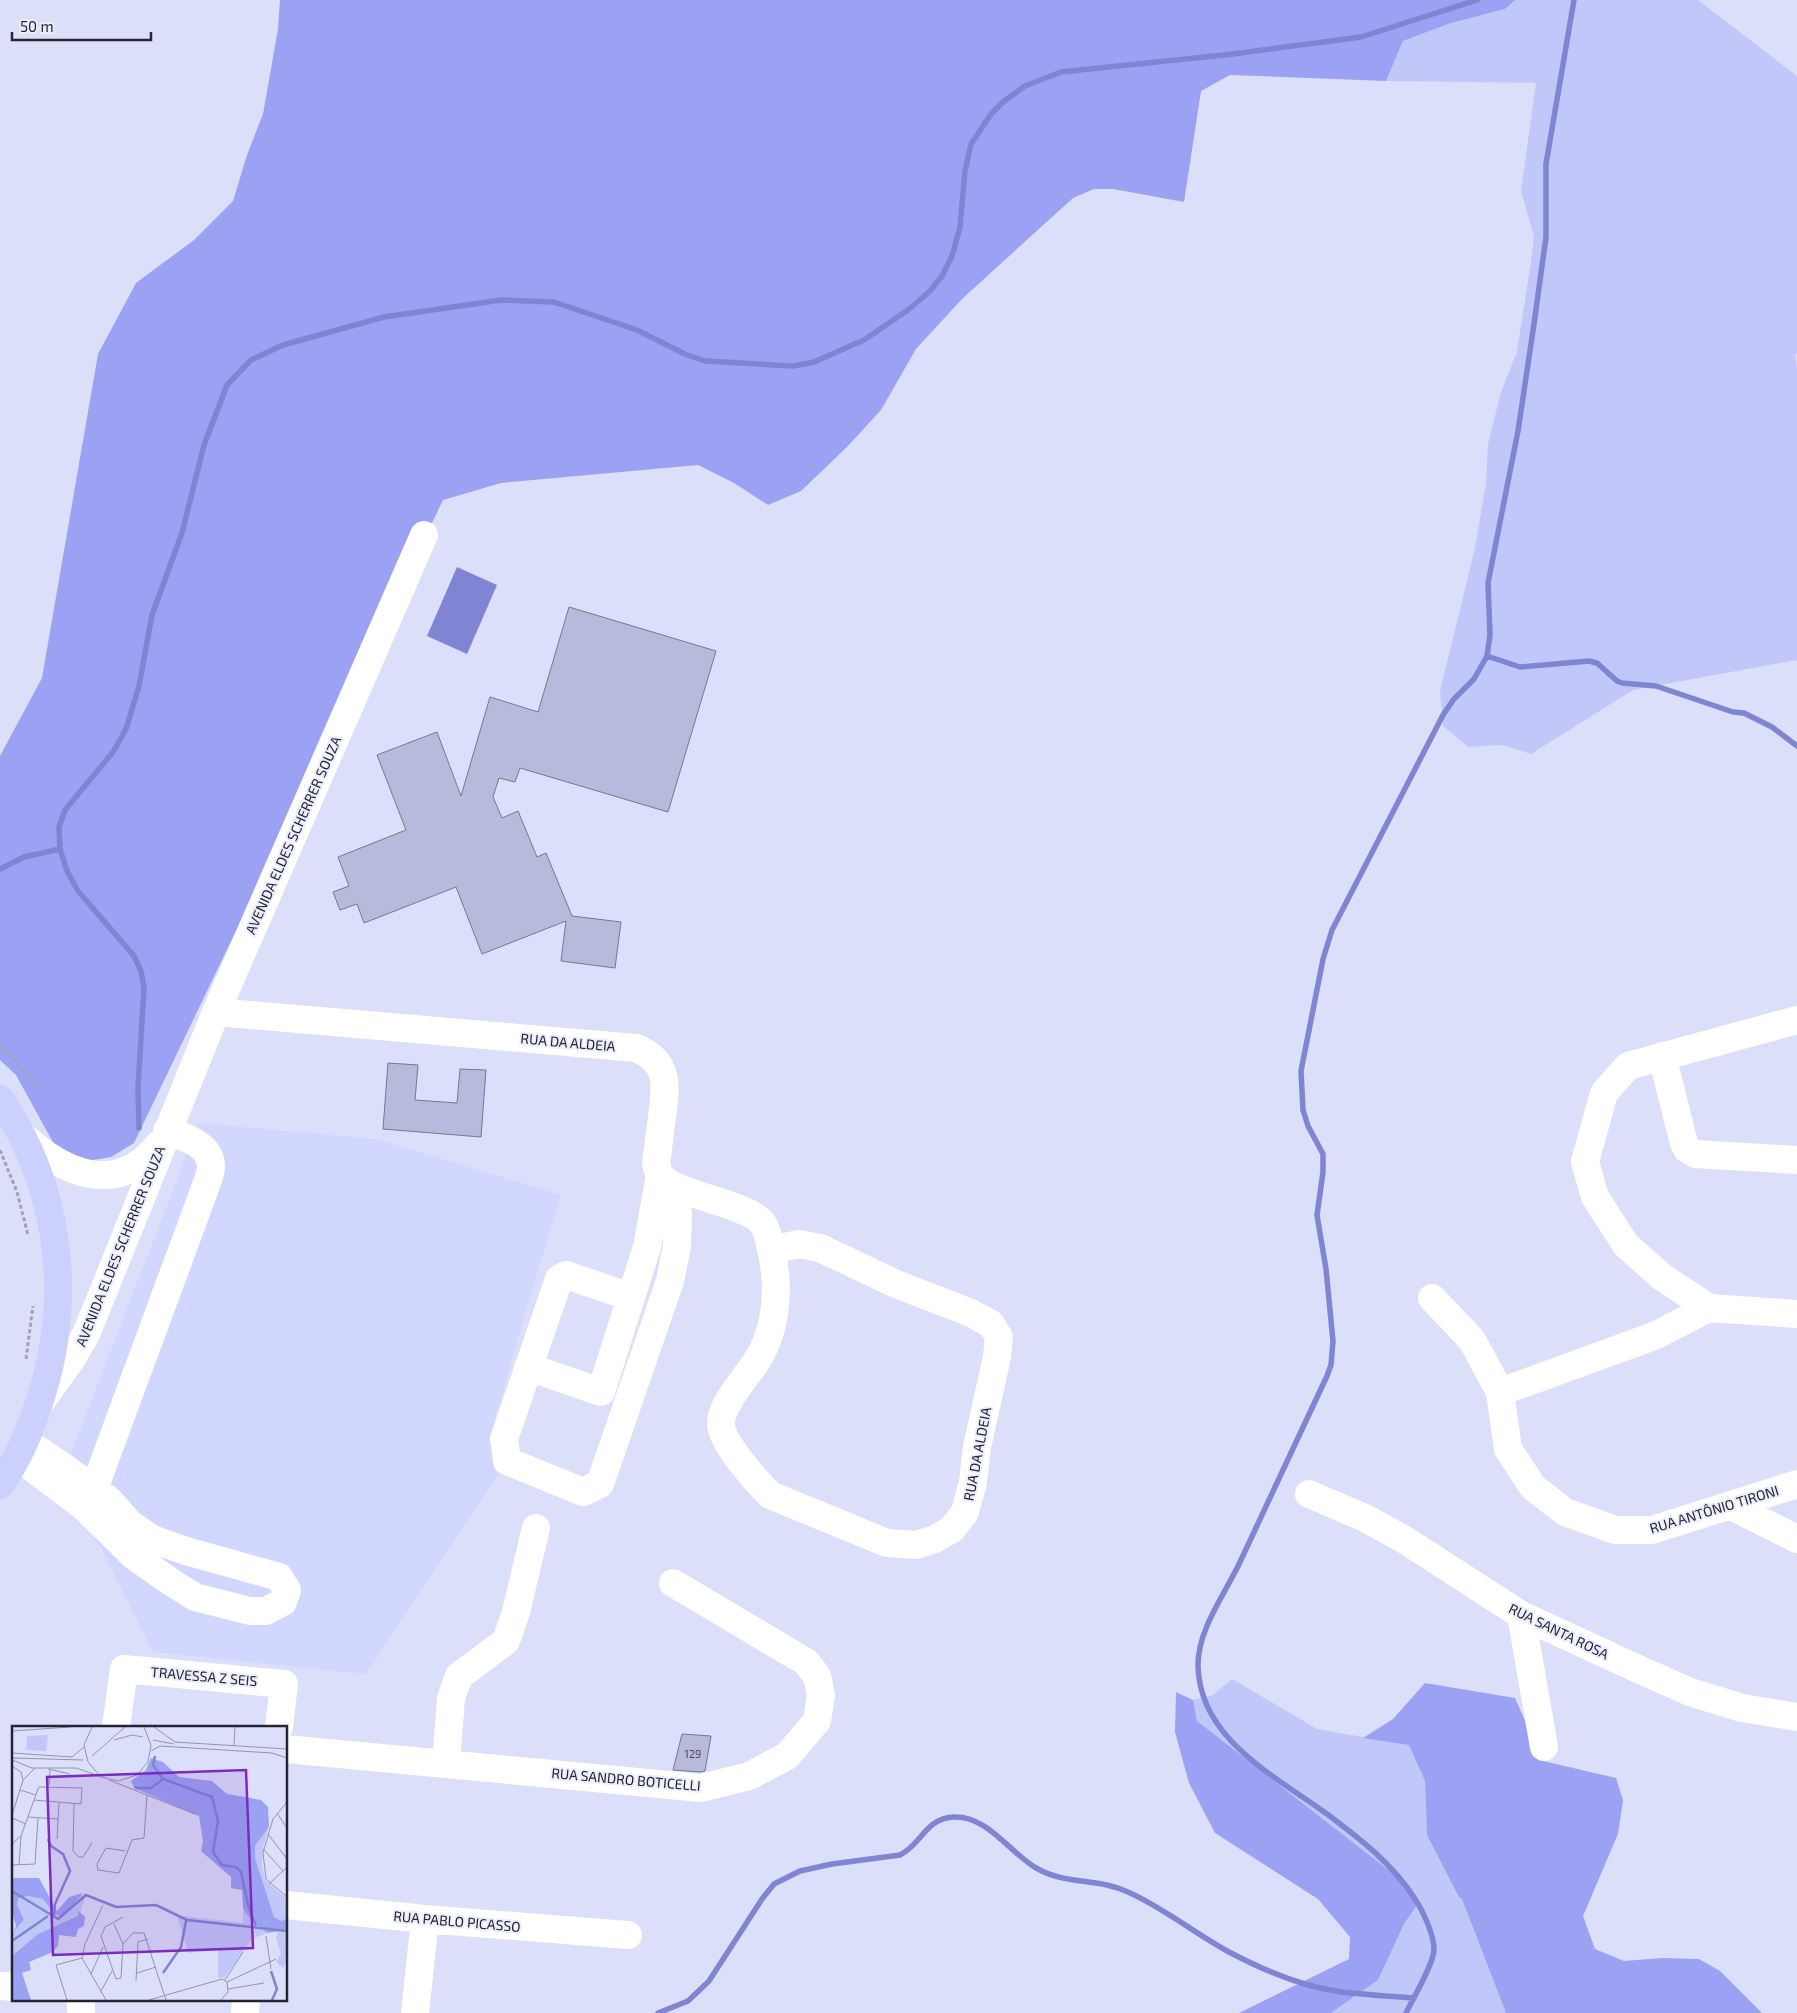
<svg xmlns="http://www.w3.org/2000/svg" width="1797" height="2013" viewBox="0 0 1797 2013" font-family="'Exo 2',sans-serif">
<rect width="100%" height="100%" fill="#dcdffa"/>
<path fill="#d2d7ff" d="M199,1123L376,1139L561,1195L519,1334L489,1440L507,1461L366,1674L153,1652L100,1546L56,1492Z"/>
<path fill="#c1c7f8" d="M1515,0H1698L1797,76V354H1795L1797,370V660L1633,690L1531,754L1502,745L1468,747L1443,726L1440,691L1475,548L1486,483L1488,444L1501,392L1517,352L1531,261L1534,236L1521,191L1536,83L1386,81L1403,41L1451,23L1505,9Z
M1232,1679L1317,1729L1409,1745L1425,1781L1427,1835L1462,1899L1506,2013H1331L1378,1980L1404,1924L1416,1908L1409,1886L1197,1721L1193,1700L1213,1695Z"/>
<path fill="#9ba1f3" d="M280,0H1515L1505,9L1451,23L1403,41L1386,81L1230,75L1201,91L1184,202L1113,189H1094L1073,198L962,299L916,349L881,410L847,447L801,491L768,505L734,483L698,465L501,483L443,500L134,1143L111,1157L63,1165L60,1155L16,1075L0,1060V756L42,678L98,354L136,283L194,240L233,201L247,155L263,114L278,29Z
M1425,1683L1515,1698L1543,1761L1616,1778L1623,1800L1618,1834L1583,1916L1595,1949L1624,1961L1662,1958L1699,1959L1720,1971L1762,2013H1506L1462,1899L1459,1897L1427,1835L1425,1781L1409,1745L1363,1738L1393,1719Z
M1176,1692L1193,1700L1197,1721L1409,1886L1416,1907L1404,1924L1378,1980L1331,2013H1239L1349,1959L1350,1937L1318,1899L1215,1833L1189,1783L1175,1732Z"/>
<path fill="#7f84d3" d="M457,567L497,585L467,654L427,636Z"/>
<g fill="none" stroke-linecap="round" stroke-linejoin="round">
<path stroke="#7f84d3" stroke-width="5.5" d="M1487,656L1520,667L1589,661L1597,663L1617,681L1622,683L1656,686L1733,712L1744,713L1772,727L1797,746
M0,869L24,857L60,849
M139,1128L138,1088L144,988L141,971L134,956L78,891L67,871L60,849L59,827L65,810L113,752L126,729L139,686L152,615L182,533L204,445L227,385L251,360L283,345L384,317L501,300L554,302L637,330L687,355L705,361L793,366L814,362L864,340L908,310L930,291L942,276L952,256L960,227L965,171L971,144L991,114L1003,102L1025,86L1061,72L1233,54L1361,37L1477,0
M658,2013L688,2001L709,1981L762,1899L774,1884L800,1871L832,1864L900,1855C922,1844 925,1819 953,1817C988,1815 1010,1854 1038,1869C1067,1885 1099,1878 1128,1892C1164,1908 1194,1933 1229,1952C1263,1970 1303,1987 1342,1992C1366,1995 1390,1996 1414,1998
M1406,2013C1413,1998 1434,1964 1434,1949C1434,1935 1423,1911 1415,1899C1393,1864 1359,1838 1327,1814C1275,1776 1199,1739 1198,1665C1198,1629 1225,1594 1240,1562C1269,1500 1298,1438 1327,1376L1331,1365L1333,1341L1326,1269L1317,1215L1323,1172V1154L1308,1126L1303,1110L1301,1071L1323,959L1332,930L1443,715L1454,699L1474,679L1487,656L1490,635L1488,583L1518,431L1534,324L1546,237V164L1574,0"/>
</g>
<path fill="#b7badb" stroke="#747795" d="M569,607L716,651L668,812L520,768L515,782L499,778L493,797L502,818L518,811L537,857L546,853L572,916L621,922L615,968L561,961L566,921L482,954L456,887L364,923L357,904L340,910L333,892L349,886L338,857L406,830L377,755L437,732L461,796L490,697L538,712Z
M388,1063L418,1065L415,1100L457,1103L460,1069L486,1070L481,1137L383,1129Z
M682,1734L711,1736L705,1771L700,1772L673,1770Z"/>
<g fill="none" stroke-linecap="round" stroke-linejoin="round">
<path stroke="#a0a2b9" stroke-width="3" stroke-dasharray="4 2.5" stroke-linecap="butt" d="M0,1045L40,1088
M0,1150L17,1192L28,1235
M26,1359L33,1306"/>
<path stroke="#fff" stroke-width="28" d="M216,1012L636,1048C670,1062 666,1086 662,1117C660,1132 658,1148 656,1164C657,1167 658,1172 660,1175C672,1195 748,1203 762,1223C765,1227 768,1235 769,1241C780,1280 779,1327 756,1362C746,1378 720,1405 721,1424C721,1442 757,1482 770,1495L887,1543L916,1545L935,1539L952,1529L965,1512L973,1482L977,1447L997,1357L999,1337L991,1324L971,1313L896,1284L820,1248L799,1244L771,1250
M1797,1020L1628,1066L1604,1093L1585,1162L1595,1197L1626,1245L1662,1277L1709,1308L1797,1314
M1662,1056L1684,1143L1687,1149L1695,1154L1797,1160
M22,1135C63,1173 118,1198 159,1144
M631,1297L566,1275L559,1279L504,1439L507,1461L583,1492L600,1484L670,1281L677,1246L678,1212L671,1184
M1432,1298L1472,1340L1500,1392L1508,1449L1533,1487L1565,1512L1615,1530H1652L1797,1484
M528,1367L601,1392L647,1247L660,1175
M1500,1392L1654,1336L1709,1308
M40,1403L73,1357L87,1332L216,1012L424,535
M18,1457L83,1506L134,1556L171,1582L195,1597L250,1611H266L283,1602L287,1590L279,1577L186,1551L152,1539L129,1523L109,1500L65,1468L26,1442
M94,1489L204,1191C206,1184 211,1174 211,1167C211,1144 184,1137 167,1131
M1309,1494L1365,1518L1405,1540L1521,1615L1636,1668L1690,1692L1742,1708L1797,1717
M1731,1506L1797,1539
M1521,1615L1544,1747
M116,1727L124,1669L284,1684L279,1727
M286,1749L701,1788L749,1776L787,1756L817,1721L821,1695L817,1676L806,1662L673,1583
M446,1763L451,1698L459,1676L506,1641L516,1612L536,1528
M286,1905L425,1919L628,1935
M0,1986L14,1987
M81,2013V1999
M245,2013L246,1999
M415,2013L425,1919"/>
<path stroke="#ccd0fd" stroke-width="28" d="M0,1099C60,1187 73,1296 41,1397C30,1431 20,1456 0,1485"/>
</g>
<g text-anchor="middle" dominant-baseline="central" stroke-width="4" stroke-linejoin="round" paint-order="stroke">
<g font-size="11" fill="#494a5c">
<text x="693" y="1753">129</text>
</g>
<g font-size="14" fill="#242532" stroke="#ecedfb">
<text transform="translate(293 835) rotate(-66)">AVENIDA ELDES SCHERRER SOUZA</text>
<text transform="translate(568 1042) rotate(5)">RUA DA ALDEIA</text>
<text transform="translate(120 1246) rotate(-68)">AVENIDA ELDES SCHERRER SOUZA</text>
<text transform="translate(977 1454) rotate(-79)">RUA DA ALDEIA</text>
<text transform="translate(1714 1509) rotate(-17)">RUA ANTÔNIO TIRONI</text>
<text transform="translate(1559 1631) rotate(26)">RUA SANTA ROSA</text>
<text transform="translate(204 1676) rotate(5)">TRAVESSA Z SEIS</text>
<text transform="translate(626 1779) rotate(5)">RUA SANDRO BOTICELLI</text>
<text transform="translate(457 1921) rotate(5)">RUA PABLO PICASSO</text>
</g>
</g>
<g transform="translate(12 1726)">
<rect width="275" height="275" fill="#dcdffa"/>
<path d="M36,9L34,25L14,24L15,10ZM257,101L251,122L250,137L253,154L275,173V192L269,195L262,191L243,132V120ZM70,168L73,172L67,190L26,208L0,230V207L12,194L5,178L7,172L16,170L31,173L43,188L51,191ZM231,182L255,207L240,213L213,251L206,252V224L176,227L166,192L171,190L231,197ZM275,204V234L271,242L264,236L269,227L264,212L266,206Z" fill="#c1c7f8"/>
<path d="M139,32L151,36L167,51L200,55L215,68L249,74L256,81L257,101L243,120V132L262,191L269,195L275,192V204L255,207L239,194L231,182L230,164L219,162V151L189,125L191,115L187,90L122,62L119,55L134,44ZM0,152H27L45,185L57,171L71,167L51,191L43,188L31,173L16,170L7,172L5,178L12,194L1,206L4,200L0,186ZM67,185L73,191L72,200L66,203L64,211L47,209L46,220L41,226L17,236L19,244L10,247L19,274H0V230L26,208L66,190Z" fill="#9ba1f3"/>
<path fill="none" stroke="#7f84d3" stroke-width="2.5" d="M143,30L141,39L151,53L200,71L206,95L201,126L210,139L224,141L229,146L236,179L244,200M123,62H139L150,54M36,113L39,120L51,128L58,145L43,178L42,191M0,165L46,193L74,169L104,181L144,179L175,194L275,205M0,215L36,190M259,245L265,263L260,274M151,247L169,221L174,195"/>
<path fill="none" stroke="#9295aa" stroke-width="1" d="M80,1L72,19L76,36L89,51L106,55L125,49L136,36L139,19L132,1M142,1L163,16L275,23M0,5L58,1M102,14L120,9L131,11M141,14L162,18M222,20L223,1M139,25L148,20L260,27L275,32M0,27L60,31L72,21M80,30L113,1M0,32L71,34M0,34L20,42H64L87,50M0,40L9,46L11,54M36,43L58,48M97,54L183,88M37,59L38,44M8,64L24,69M275,76L261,93L251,127L254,153L275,171M62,78L61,125L67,131H71L80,117M265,87L275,102M0,89L11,54L23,42M16,91L46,93M0,92L14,98M256,108L275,133M45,113L47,77M0,118L9,110L26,63L27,61L70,62L69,78L22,74M251,123L271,145M113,125L94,122L85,138L86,144L107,147L120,114L132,112L135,69M0,139L23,138L26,92M7,139L9,110M257,158L275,141M91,179L73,218L70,232L94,274M111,191L93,201L89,210L104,253L109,252L111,218L121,207H132L154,274M102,198L111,218M254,210L259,243M125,247L144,241M79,248L91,221M213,254L231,226M124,255L126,216L136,213M215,256L264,233M216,263L252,257M89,265L100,245M55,274L44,239L70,232M137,274L210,253L215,256L216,266L209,274"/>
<path fill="#7b2cbf" fill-opacity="0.15" stroke="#7b2cbf" stroke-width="2.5" d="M234,44L241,222L41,229L35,51Z"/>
<rect width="275" height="275" fill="none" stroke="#242532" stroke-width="2.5"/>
</g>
<path d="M12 32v8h139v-8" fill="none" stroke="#242532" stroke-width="2.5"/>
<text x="20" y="32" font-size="15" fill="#242532" stroke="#ecedfb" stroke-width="4" paint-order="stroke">50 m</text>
</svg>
